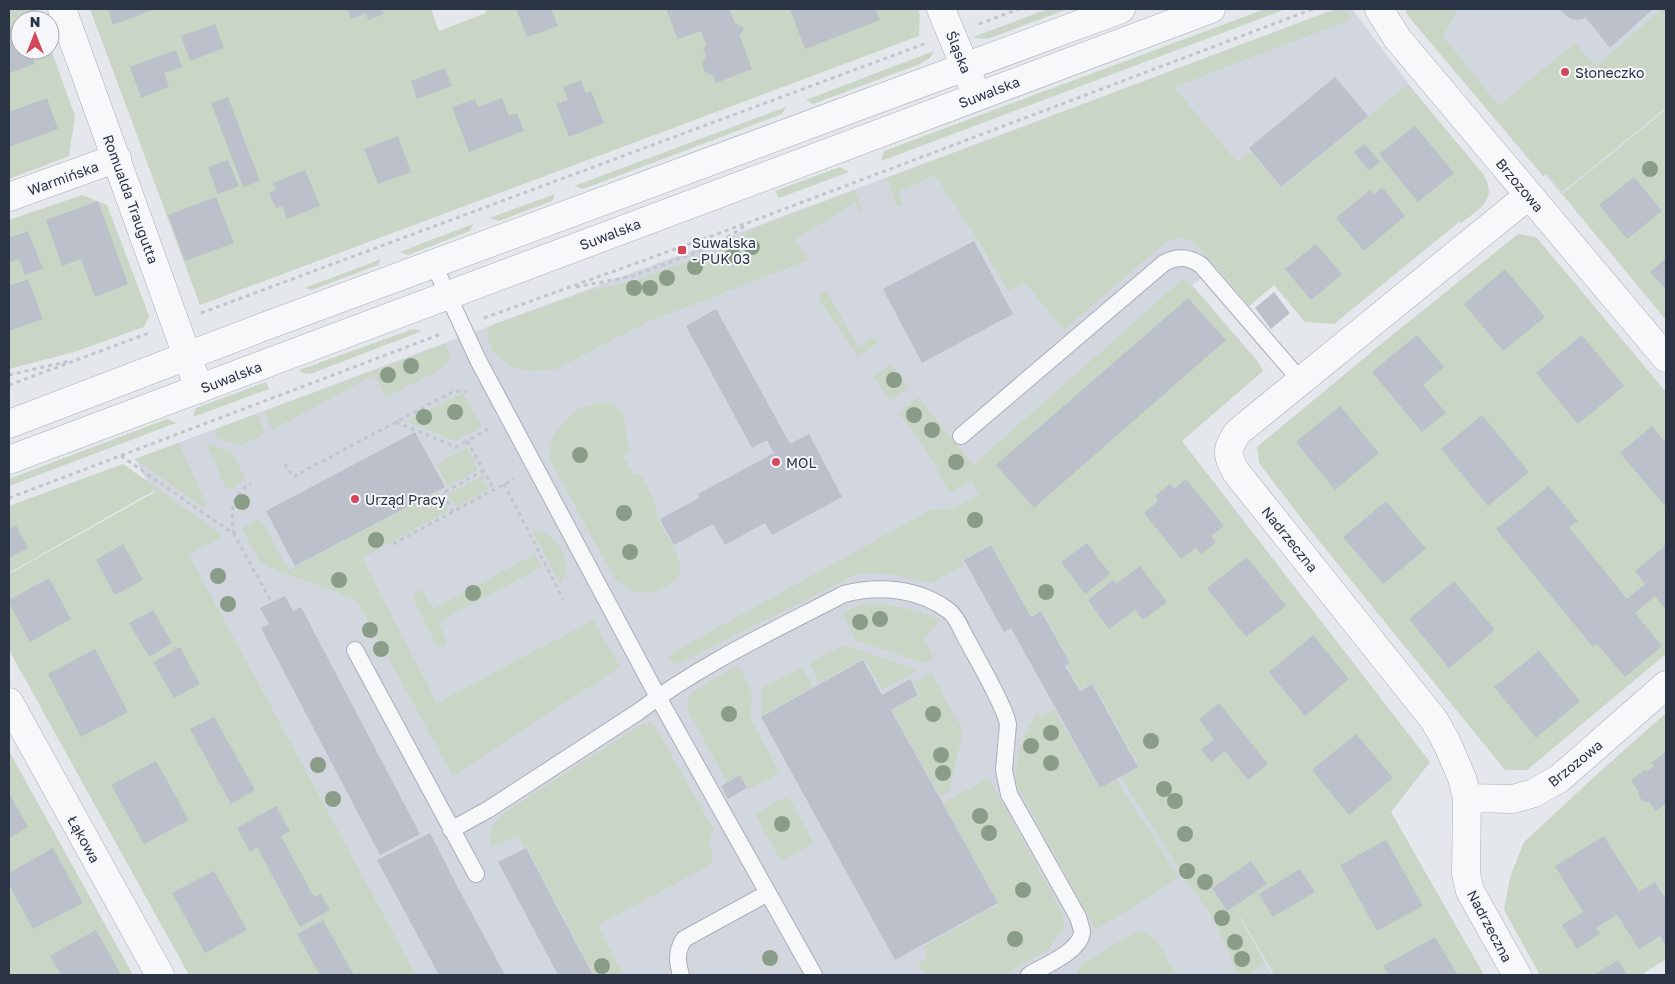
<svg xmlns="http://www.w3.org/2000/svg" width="1675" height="984" viewBox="0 0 1675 984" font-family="'Golos Text',sans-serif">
<rect width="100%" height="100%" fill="#e4e7ec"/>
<path fill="#d2d6de" d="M1336,9H1352L1420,99L973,465L1290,868L1234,907L1273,975H415L135,459Z
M1450,9H1666V108L1561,194L1435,36Z"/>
<path fill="#c9d6c5" d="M9,9H36L40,20H20V50H50V47L75,116L69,156L9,179Z
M90,9H431L439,31L486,13L485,9H918L920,14L919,36L200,305Z
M1048,9H1068L990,38L981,39L973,37Z
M1265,9H1286L881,161L884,151Z
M1336,9H1345L1352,19L1174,87L1237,162L1251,152L1281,188L1408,84L1483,174C1499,199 1479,209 1461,223L1459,222L1334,324L1305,322L1274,285L1249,306L1193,241L1179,237L1162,245L1064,330L1025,283L1008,291L975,235L935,175L899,191L902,206H897L887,178Z
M1405,9H1458L1443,36L1499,106L1575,43L1596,66L1661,10L1660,9H1666V107L1562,192L1547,174L1543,176L1408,16Z
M934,51L930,58L920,64L813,104L806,100Z
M786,107L782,114L583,189L574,186Z
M1666,109V320L1562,194Z
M840,167L849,172L779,198L775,191Z
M855,190L862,209L859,211L855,202L795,240L809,260L647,322L556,369L533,371L516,368L503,360L492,351L489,342L487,329L494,324L592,290L634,281L713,252L755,228Z
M555,194L552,201L499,221L490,218Z
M82,195L107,205L149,316L144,327L74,352L9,369V220Z
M473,224L470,231L408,255L400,252Z
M1518,234L1536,237L1666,392V654L1527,770H1505L1311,531L1259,463L1257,447L1386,340Z
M381,259L378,265L312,290L305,288Z
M1182,280L1192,285L1259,363L1263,371L1182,441L1430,762L1391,812L1484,975H1274L1234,906L1265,964L1248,975H1238L1214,920L1183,875L1121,777L1139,766L1093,683L1080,689L1067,666L1071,663L1042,610L1031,616L991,544L962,560L964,565L931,583L885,573H859L684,661L677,664L669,660L670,655L674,652L932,509H952L979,495L972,481L950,493L942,480L934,462L899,413L918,397L973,465Z
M826,290L858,347L874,338L878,342L858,357L820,301V296Z
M413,329L422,331L310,374L303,373L299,370Z
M445,344L450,355L447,362L441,369L386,397L374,375L272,430L265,411Z
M891,364L909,388L890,401L873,376Z
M266,382L269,389L193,417L196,408Z
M463,393L482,427L455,441L406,421Z
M603,403L613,405L623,413L629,452L623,456L634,476L640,473C644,482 651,491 654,501C656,507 656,514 658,520C664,532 681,556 680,569C679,581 668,585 659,590C643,597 628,590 616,581L549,458L552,438L568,417L578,409L591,405Z
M257,414L265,433L242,445L216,438V429Z
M167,419L176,423L9,486V479Z
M179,443L207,505L202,507L135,459Z
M206,443L231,452L245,477L233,489L226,488Z
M467,448L478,470L448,486L436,464Z
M123,464L220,533L222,537L189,554L155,490L9,573V506Z
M482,476L488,489L456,507L448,494Z
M155,492L416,975H189L9,650V574Z
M437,492L448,511L362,558L437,703L593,620L620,667L453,776L357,601L330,589L278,571L260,562L242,528L260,519L289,570Z
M532,531C555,528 577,566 560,584Z
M535,554L542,567L438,622L447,642L445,645L437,646L413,599C414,594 415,592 420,590L423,592L433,609Z
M865,603C892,604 915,609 940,620L924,639L934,658L924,663L855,640L843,615L845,611Z
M845,645L914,669L915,671L914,673L882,689L864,658L820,683L809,663Z
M738,665L752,693L750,718L780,773L748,789L740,775L727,782L687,709L689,697L695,690Z
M802,667L813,687L761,716L762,688Z
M931,674L963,730L949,792L940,797L892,710L920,695L913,683Z
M1054,709L1099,788L1116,779L1179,878L1096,930L1016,784C1016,757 1022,734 1038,712L1041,717Z
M1666,713V959L1641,975H1540L1504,910L1510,877L1524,842L1593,778Z
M651,723L655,726L713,829L708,844L714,855L712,861L708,866L598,925L623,975H594L526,846L524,847L518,836L492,846C488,832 492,822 504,813L642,724Z
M9,751L133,975H9Z
M989,778L1063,914L1064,927L1048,950L1003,975H923L925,974L918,963L928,958L923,947L999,904L943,803Z
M788,796L814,843L781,861L755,814Z
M1140,932C1159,934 1167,961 1175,975H1076L1080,965L1134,933Z"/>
<path fill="#bbc0ca" d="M108,9H155L113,25Z
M347,9H382L384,14L368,20L366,13L351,19Z
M516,9H551L558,26L527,37Z
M666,9H729L735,23L744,28L740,36L752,69L716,83L713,76L705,72L702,64L706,55L703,48L707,46L701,31L678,39Z
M790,9H876L880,20L805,49Z
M1560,9H1653L1610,48L1586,18L1578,20L1571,19L1564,14Z
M215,24L224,48L190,61L181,36Z
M20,25V50H29L35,64L9,73V29Z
M176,50L182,67L164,73L169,87L141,98L130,67Z
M445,68L452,86L417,99L411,81Z
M1335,77L1368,116L1281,187L1249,148Z
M581,80L586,93L591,91L604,123L569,137L556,104L568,100L563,87Z
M228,97L260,181L243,187L211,103Z
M47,98L58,129L9,147V112Z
M502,98L509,116L517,113L524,131L469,152L452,107L475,99L478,107Z
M1415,126L1454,173L1418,202L1379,154Z
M398,136L411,172L378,184L364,149Z
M1365,144L1380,162L1369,171L1354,152Z
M228,160L239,186L218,194L208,167Z
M305,170L320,206L287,219L282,206L276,208L269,193L276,190L273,183Z
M1634,177L1662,211L1627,239L1599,205Z
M1382,187L1405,216L1364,251L1336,218L1370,190L1374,195Z
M216,197L234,243L185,261L168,215Z
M98,201L128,284L95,297L81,259L62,266L46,220Z
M28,231L43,269L25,275L19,259L9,263V238Z
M974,241L1013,314L922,363L883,289Z
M1316,244L1342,274L1311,300L1285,269Z
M1666,258V290L1650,272Z
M1505,269L1545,317L1503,351L1464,304Z
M28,279L43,319L9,331V286Z
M1274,292L1290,313L1271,329L1255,308Z
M1188,298L1226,340L1034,508L996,465Z
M716,309L790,444L809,434L842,497L772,535L765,523L725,545L713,524L674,545L660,519L699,498L698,494L774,453L767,440L752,448L686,326Z
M1417,335L1444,367L1423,385L1446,413L1422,432L1372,372Z
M1582,335L1624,386L1578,424L1536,373Z
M1340,406L1379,453L1335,490L1296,442Z
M1482,415L1529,472L1488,506L1441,449Z
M1652,426L1666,443V507L1620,453Z
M415,432L445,487L295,566L266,511Z
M1186,479L1224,526L1211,536L1216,542L1201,554L1196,548L1181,559L1144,513L1158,501L1155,496L1170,484L1174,489Z
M1549,486L1578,521L1569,527L1627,599L1645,584L1635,571L1666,545V610L1655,596L1635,613L1662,646L1625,677L1597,644L1593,647L1496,529Z
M1386,501L1426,549L1383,584L1343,537Z
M16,525L28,548L9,558V529Z
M1087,543L1110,574L1085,594L1061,562Z
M123,544L143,580L115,595L96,560Z
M991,545L1031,617L1041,611L1070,663L1065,666L1080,691L1092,684L1138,767L1100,788L1011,628L1004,632L964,560Z
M1247,557L1286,606L1246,637L1207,588Z
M1140,566L1167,602L1143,620L1135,610L1109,629L1088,600L1113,580L1116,584Z
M49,578L71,619L30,642L9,603V600Z
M1454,581L1495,630L1449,668L1409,619Z
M285,596L293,611L301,607L420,834L380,855L261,628L269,624L260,608Z
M153,610L172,643L149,657L129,623Z
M1313,635L1349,679L1305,716L1269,672Z
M180,647L200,684L174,698L153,662Z
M95,649L128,712L81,737L48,674Z
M1539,651L1580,701L1536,738L1494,687Z
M863,660L882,695L910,679L918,695L891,710L998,903L895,960L761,717Z
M1219,703L1268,764L1248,780L1225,751L1211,762L1201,750L1214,739L1199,719Z
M214,717L255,790L231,804L190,729Z
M1356,734L1393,778L1349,815L1312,770Z
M1666,752V803L1656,811L1649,802L1642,801L1638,794L1639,792L1631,780L1645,769L1646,772L1654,766L1651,763Z
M156,761L189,820L144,844L111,785Z
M740,775L747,788L728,799L721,786Z
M9,793L28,827L9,838Z
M276,806L290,831L281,836L314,897L321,894L330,910L300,927L257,847L250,852L237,828Z
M430,833L456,884L505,975H439L377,860Z
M1604,836L1639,892L1655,882L1666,900V946L1660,936L1639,949L1617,915L1596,928L1600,934L1577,949L1562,925L1583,912L1555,866Z
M1386,840L1423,906L1377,931L1340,865Z
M53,848L83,903L33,929L9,885V873Z
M526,848L568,928L593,975H558L498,862Z
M1251,861L1267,884L1227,911L1212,888Z
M1300,869L1315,892L1273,917L1259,894Z
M214,871L247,930L205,953L172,893Z
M323,920L354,975H320L297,934Z
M96,930L120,973L116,975H61L50,956Z
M1435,937L1458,975H1389L1383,966Z
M1618,960L1627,975H1594Z"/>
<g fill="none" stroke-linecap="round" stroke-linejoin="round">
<defs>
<path id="service" d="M434,265L478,360L658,697L814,975
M961,436L1164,263C1177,256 1188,256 1201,265L1301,381
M355,650L476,874
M451,830L489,809L638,712C701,664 773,631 844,594C879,585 919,588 949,611C957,617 962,631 967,640C980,664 995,689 1005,714L1008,724L1004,770L1009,794L1078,917C1079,922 1082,928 1082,933C1079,952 1044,966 1029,975
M681,975C677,961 676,952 684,939L768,893"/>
<path id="minor" d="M62,9L199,389
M941,9L977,96
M1379,9L1397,38L1666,358
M9,197L117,158
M9,702L160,975
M1467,798L1513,799L1534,793L1560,778L1666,685
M1517,975L1470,891L1466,874L1467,798L1462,778L1447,743L1434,720L1236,472C1226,454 1226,449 1238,432L1529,195"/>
<path id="tertiary" d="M9,424L263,327L1121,9
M9,460L1211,9"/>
</defs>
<use href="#service" stroke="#a9aeb7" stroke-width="18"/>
<use href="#minor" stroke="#a9aeb7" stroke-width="29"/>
<use href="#tertiary" stroke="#a9aeb7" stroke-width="29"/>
<path stroke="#c2c5cb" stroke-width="3" stroke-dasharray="4 4" stroke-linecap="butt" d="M979,24L1019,9
M576,287L633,276L715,245L745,226
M201,313L924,44
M484,318L750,222L1313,9
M9,375L69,361
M9,385L149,333
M396,422L456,447L467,441
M488,429L467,441L494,489
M121,456L234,534L271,601
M285,464L293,477L454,391L467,392
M504,484L563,599
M9,498L441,334
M453,512L443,493L483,471
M234,534C231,511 230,497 251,483
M393,544L514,479"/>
<use href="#service" stroke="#f7f8fa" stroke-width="16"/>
<use href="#minor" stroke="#f7f8fa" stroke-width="28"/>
<use href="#tertiary" stroke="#f7f8fa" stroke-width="28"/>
</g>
<g fill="#899d89">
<circle cx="1650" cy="169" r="8"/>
<circle cx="752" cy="247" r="8"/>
<circle cx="733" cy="255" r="8"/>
<circle cx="695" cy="267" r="8"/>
<circle cx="667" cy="278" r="8"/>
<circle cx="634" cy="288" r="8"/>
<circle cx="650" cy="288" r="8"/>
<circle cx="411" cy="366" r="8"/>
<circle cx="388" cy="375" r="8"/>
<circle cx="894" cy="380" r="8"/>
<circle cx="455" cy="412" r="8"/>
<circle cx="914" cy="415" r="8"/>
<circle cx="424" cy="417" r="8"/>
<circle cx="932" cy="430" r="8"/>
<circle cx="580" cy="455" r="8"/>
<circle cx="956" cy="462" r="8"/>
<circle cx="242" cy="502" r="8"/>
<circle cx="624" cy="513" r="8"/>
<circle cx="975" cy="520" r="8"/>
<circle cx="376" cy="540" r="8"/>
<circle cx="630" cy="552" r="8"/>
<circle cx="218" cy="576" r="8"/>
<circle cx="339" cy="580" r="8"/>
<circle cx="1046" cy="592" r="8"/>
<circle cx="473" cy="593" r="8"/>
<circle cx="228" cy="604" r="8"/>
<circle cx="880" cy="619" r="8"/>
<circle cx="860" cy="622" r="8"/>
<circle cx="370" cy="630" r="8"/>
<circle cx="381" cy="649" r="8"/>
<circle cx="729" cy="714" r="8"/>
<circle cx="933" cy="714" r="8"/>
<circle cx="1051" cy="733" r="8"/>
<circle cx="1151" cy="741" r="8"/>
<circle cx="1031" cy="746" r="8"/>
<circle cx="941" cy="755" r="8"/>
<circle cx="1051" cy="763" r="8"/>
<circle cx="318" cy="765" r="8"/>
<circle cx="943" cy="773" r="8"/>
<circle cx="1164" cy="789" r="8"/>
<circle cx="333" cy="799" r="8"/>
<circle cx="1175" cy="801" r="8"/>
<circle cx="980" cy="816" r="8"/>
<circle cx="782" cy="824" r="8"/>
<circle cx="989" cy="833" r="8"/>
<circle cx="1185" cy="834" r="8"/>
<circle cx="1187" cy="871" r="8"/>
<circle cx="1205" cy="882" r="8"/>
<circle cx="1023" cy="890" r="8"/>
<circle cx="1222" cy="918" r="8"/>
<circle cx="1015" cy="939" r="8"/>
<circle cx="1235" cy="942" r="8"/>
<circle cx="770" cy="958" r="8"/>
<circle cx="1242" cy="959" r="8"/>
<circle cx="602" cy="966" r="8"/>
</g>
<g fill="#d1495b" stroke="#f4f6f9" stroke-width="2">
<circle cx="1565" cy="72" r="5"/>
<rect x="677" y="245" width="10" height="10" rx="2.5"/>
<circle cx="776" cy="462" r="5"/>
<circle cx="355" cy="499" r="5"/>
</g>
<g text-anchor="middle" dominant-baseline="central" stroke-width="4" stroke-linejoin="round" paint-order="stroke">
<g font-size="14" fill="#2b3445" stroke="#f4f6f9">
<text transform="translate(959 52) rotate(68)">Śląska</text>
<text transform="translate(989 92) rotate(-21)">Suwalska</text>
<text transform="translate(63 178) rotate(-20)">Warmińska</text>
<text transform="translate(1520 185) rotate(50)">Brzozowa</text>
<text transform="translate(131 199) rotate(70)">Romualda Traugutta</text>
<text transform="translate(610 234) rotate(-21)">Suwalska</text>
<text transform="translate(231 377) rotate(-21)">Suwalska</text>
<text transform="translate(1290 539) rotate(51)">Nadrzeczna</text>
<text transform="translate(1575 763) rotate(-39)">Brzozowa</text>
<text transform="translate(84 839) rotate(61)">Łąkowa</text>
<text transform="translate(1490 926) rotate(62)">Nadrzeczna</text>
</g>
<g font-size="14" fill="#2b3445" stroke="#f4f6f9" text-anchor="start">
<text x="1575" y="72">Słoneczko</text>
<text x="692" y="242">Suwalska<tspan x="692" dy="16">- PUK 03</tspan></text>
<text x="786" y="462">MOL</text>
<text x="365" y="499">Urząd Pracy</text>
</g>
</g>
<rect width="1675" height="984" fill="none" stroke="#2b3445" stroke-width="20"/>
<g transform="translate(35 35)"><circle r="24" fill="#f4f6f9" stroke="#a4a8b1"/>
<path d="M0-4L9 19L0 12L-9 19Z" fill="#d1495b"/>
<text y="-8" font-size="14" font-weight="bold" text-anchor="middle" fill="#2b3445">N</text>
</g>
</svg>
